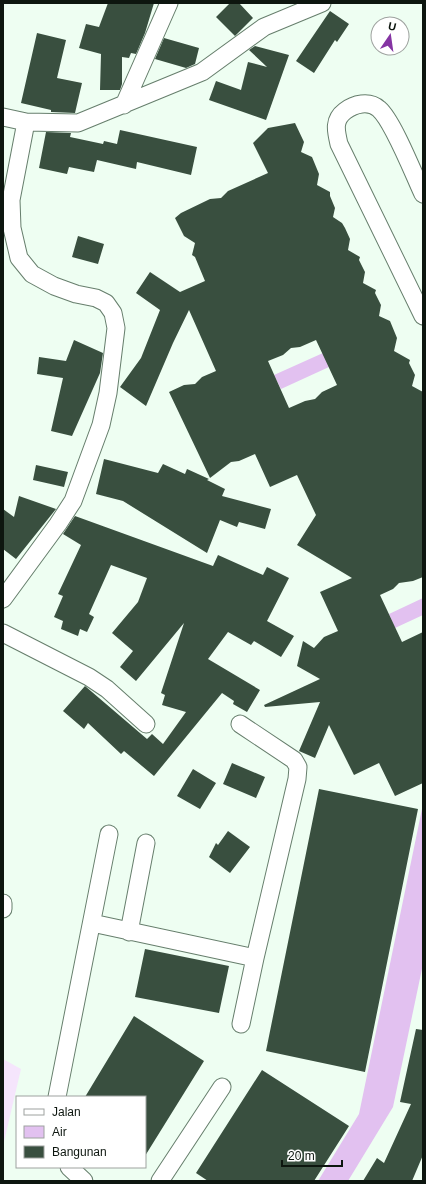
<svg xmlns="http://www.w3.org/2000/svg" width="426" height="1184" viewBox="0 0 426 1184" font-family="Arial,sans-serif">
<rect width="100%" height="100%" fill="#eefef2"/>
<path fill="#f5e5fc" d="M3,1059L21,1069L3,1146Z"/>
<path fill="#e2c1f0" d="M323,353L329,367L281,389L274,375Z
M423,598V615L395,628L389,614Z
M423,804V964L393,1107L348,1181H318L359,1114Z"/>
<path fill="#394f3f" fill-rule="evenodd" d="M108,3H154L145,33L136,54L131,53L129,58L122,57V84L120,90H100L101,54L79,48L86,24L99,27Z
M230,3H239L253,18L235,36L216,17Z
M330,11L349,24L337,42L335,40L314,73L296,61Z
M37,33L66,40L57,78L82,83L75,113L51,112V110L21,103Z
M164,38L199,48L195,64L186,68L155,59Z
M255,46L289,55L266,120L209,100L216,81L241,90L248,62L267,67L249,50Z
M295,123L304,142L301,152L312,157L319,174L317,185L330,192V196L335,208L333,217L342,223L345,228L350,239L348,250L360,257L359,260L365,272L363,283L376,290L375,293L381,305L379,316L390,321L397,338L394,351L410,360L409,363L415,375L412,386L423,392V577L413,581L399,583L393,589L380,595L402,642L423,632V783L395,796L379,763L354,775L329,725L315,758L299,751L320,702L265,707L264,705L320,679L297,666L303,641L314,648L324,637L338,631L320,592L352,578L297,545L316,515L297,475L270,487L255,454L239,461L231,462L210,478L169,392L184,385L195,384L202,377L216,371L189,310L173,343L146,406L120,387L141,358L160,310L136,293L150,272L180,292L205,281L195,257L192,255L195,243L184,236L175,218L181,213L210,199L221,198L228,191L268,173L253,143L268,128ZM316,340L337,385L322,392L315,399L305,401L289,408L268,361L283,355L291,348L300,347Z
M120,130L197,147L191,175L137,162L136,169L97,160L94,172L69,167L67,174L39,168L46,132L71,133L70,137L103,144L104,141L117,144Z
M78,236L104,244L98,264L72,257Z
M74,340L103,353L100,373L72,436L51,431L63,378L37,374L39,357L66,361Z
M104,459L158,473L163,464L185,474L187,469L209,479L207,480L225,489L222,496L271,509L265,529L239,522L237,527L220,520L207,553L123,501L96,494Z
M36,465L68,472L64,487L33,480Z
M19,496L56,509L16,559L3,549V509L14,517Z
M75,516L213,566L218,555L263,575L267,567L289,578L267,621L294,636L281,657L254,641L251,645L228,632L208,659L260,690L247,712L233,704L234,701L222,693L154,776L124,751L121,754L88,723L84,729L63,711L85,686L147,739L152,734L163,744L186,712L162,705L165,695L161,693L184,623L136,681L120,667L133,651L112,633L138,602L147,578L111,565L89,614L94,617L87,632L80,629L78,636L61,629L63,621L54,617L63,596L58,594L81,545L63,534Z
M232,763L265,777L256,798L223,784Z
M193,769L216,783L200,809L177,796Z
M319,789L418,809L365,1072L266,1051Z
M228,831L250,847L230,873L209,857L216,843L218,845Z
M145,949L229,966L219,1013L135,997Z
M134,1016L204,1061L145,1156V1097H85Z
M416,1029L423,1030V1155L412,1181H363L377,1158L384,1163L411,1104L400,1102Z
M262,1070L349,1126L314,1181H208L196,1173Z"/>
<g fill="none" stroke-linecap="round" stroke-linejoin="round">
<defs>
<path id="minor" d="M124,105L169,3
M3,117L26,122L78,123L202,72L264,27L322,3
M423,194C414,175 393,121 379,109C369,100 354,104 345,111C333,120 336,131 339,144L423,316
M3,599L58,524L73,501L101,425L108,393L116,328L113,313L106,303L96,298L76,294L54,286L32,274L19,258L12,228L11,200L26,122
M3,633L89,677L107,689L146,724
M240,724L294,760L298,767L297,779L255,958L241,1024
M3,903V909
M92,923L255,958
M129,932L146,843
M57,1097L109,834
M69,1167L84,1181
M160,1181L222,1087"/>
</defs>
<use href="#minor" stroke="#667e6c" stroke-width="19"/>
<use href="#minor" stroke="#fff" stroke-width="17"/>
</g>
<rect width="426" height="1184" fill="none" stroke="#0d160f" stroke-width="8"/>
<rect x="16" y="1096" width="130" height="72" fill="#ffffff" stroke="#9ea29f"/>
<rect x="24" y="1109" width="20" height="6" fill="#ffffff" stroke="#9ea29f"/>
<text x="52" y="1116" font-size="12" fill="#0d160f">Jalan</text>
<rect x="24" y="1126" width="20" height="12" fill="#e2c1f0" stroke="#9ea29f"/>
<text x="52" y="1136" font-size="12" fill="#0d160f">Air</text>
<rect x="24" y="1146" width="20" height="12" fill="#394f3f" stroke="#9ea29f"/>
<text x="52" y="1156" font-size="12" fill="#0d160f">Bangunan</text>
<g transform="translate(390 36) rotate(13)"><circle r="19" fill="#ffffff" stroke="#9ea29f"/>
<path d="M0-3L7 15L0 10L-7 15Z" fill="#8534a3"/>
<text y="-6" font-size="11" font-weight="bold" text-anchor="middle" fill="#0d160f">U</text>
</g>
<path d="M282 1160v6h60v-6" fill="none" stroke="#0d160f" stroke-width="2"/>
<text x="288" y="1160" font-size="12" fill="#0d160f" stroke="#ffffff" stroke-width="3" paint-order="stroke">20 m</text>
</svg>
